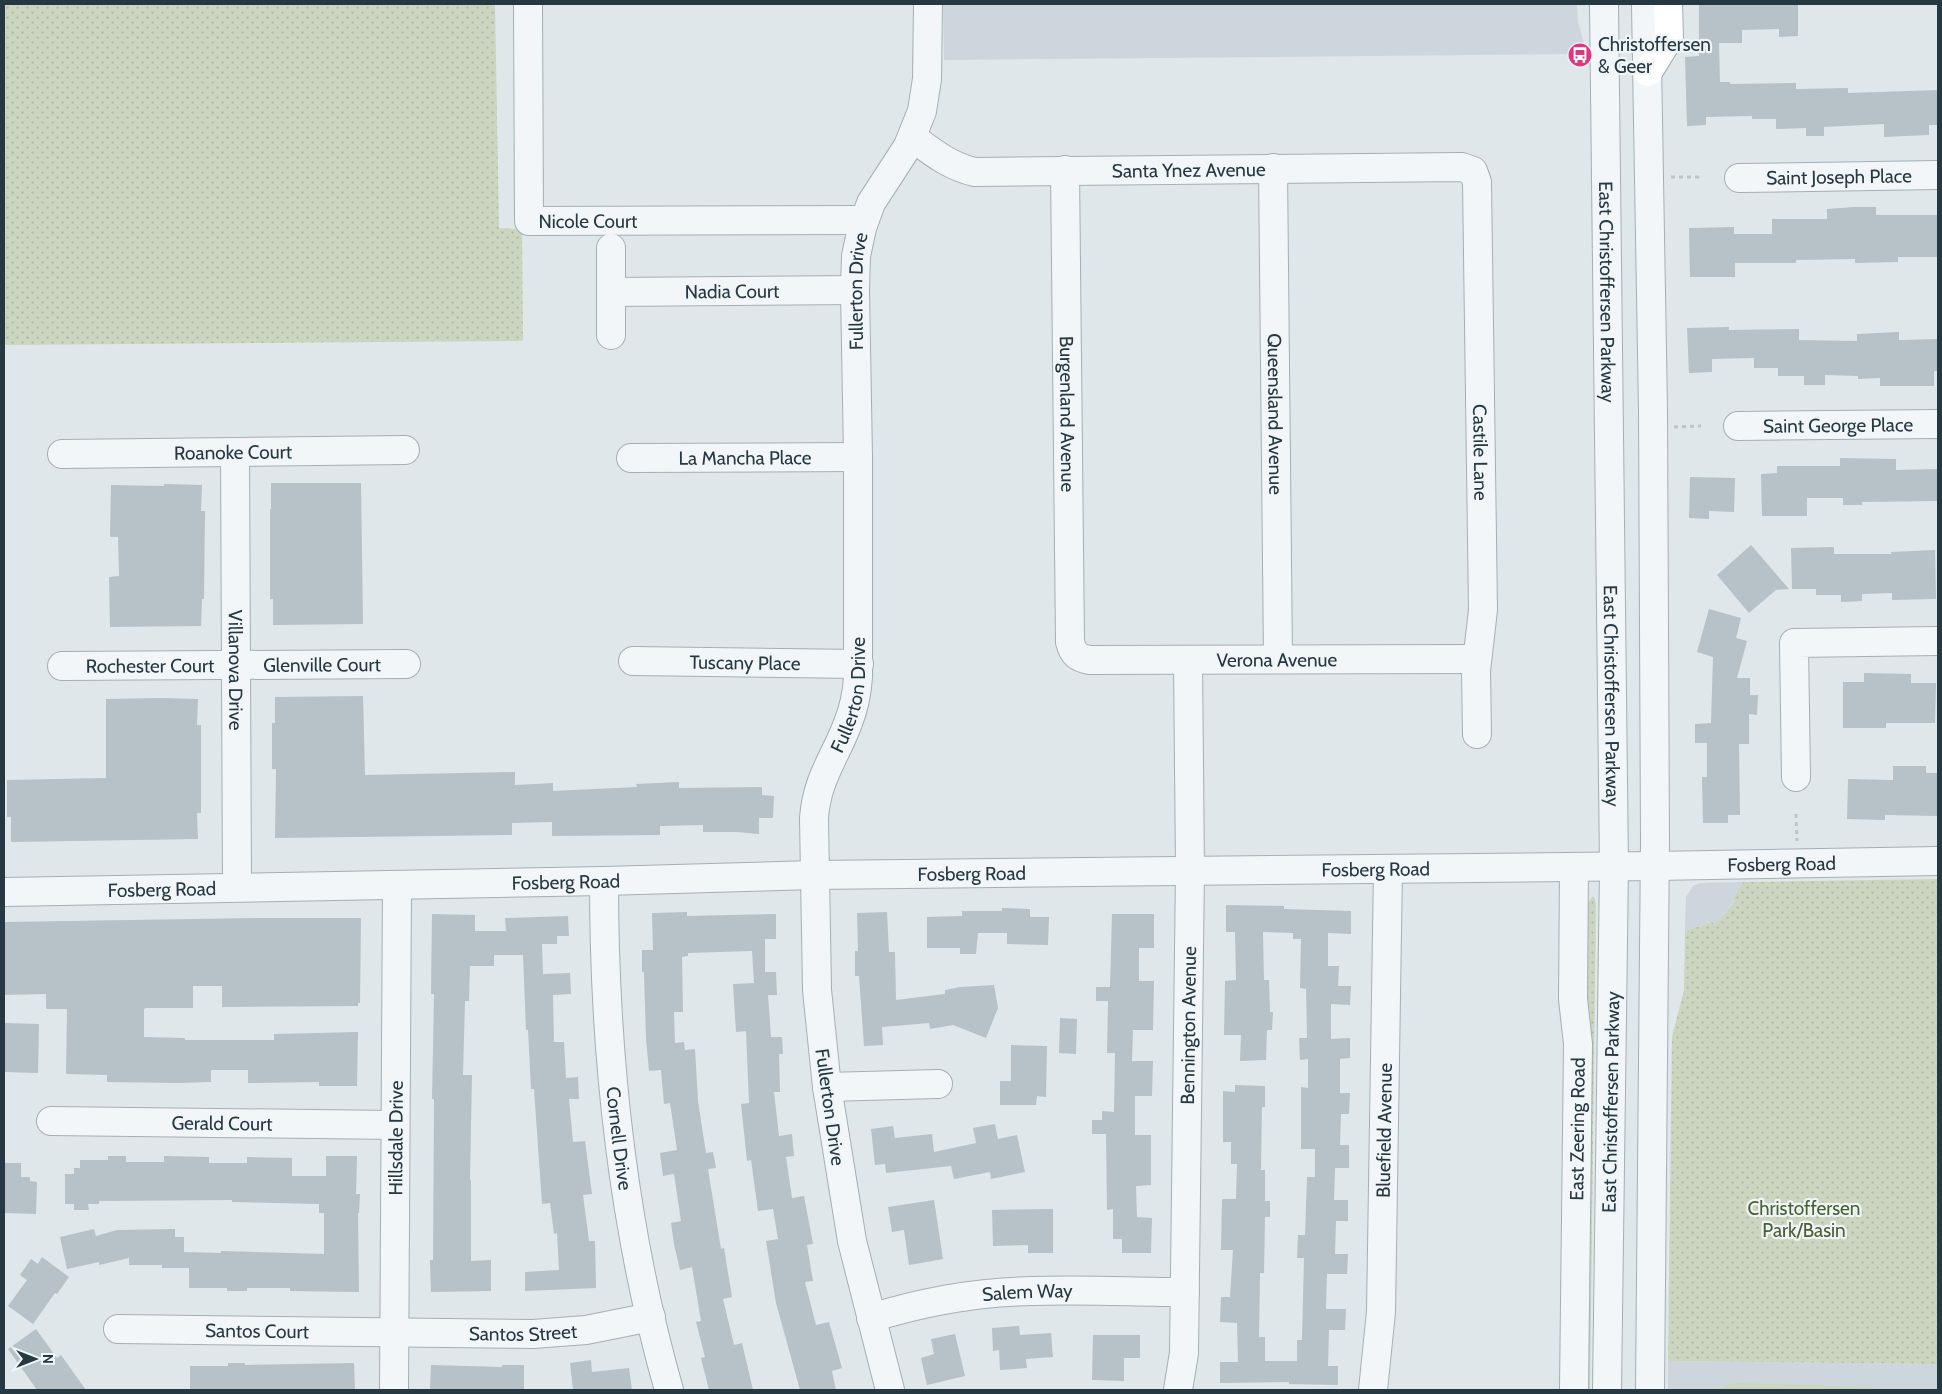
<svg xmlns="http://www.w3.org/2000/svg" width="1942" height="1394" viewBox="0 0 1942 1394" font-family="Cabin,sans-serif">
<defs>
<pattern id="green-dots" width="8" height="8" patternUnits="userSpaceOnUse" patternTransform="scale(1.25)"><rect width="8" height="8" fill="#cbd5bf"/><path d="M2 2h.1M6 6h.1" fill="none" stroke="#aeb8a5" stroke-width="1.8" stroke-linecap="round"/></pattern>
</defs>
<rect width="100%" height="100%" fill="#dfe7ea"/>
<path fill="#cdd6dc" d="M943,4H1577L1578,22L1587,54L944,60Z
M1743,882L1733,898L1735,900L1715,925L1711,922L1685,931L1686,897L1693,886L1700,883Z
M1668,1361L1938,1364V1390H1668Z"/>
<path fill="url(#green-dots)" d="M4,4H495L499,228L522,229L523,341L4,345Z
M1938,879V1364L1668,1361L1672,1037L1684,990L1685,931L1712,922L1715,925L1735,901L1733,898L1743,882Z
M1593,896L1595,899L1596,905L1590,1390H1585L1582,991L1583,909Z"/>
<path fill="#cbd5bf" d="M1735,1383L1868,1387L1881,1390H1718L1728,1385Z"/>
<path fill="#b6c1c8" d="M1699,4H1798V36L1779,37V29L1742,30V43H1719L1720,82H1730V84L1796,83V89L1848,88V93L1938,90V125H1929V135L1884,137V124L1824,127V136H1806V128L1776,129V119H1752V116L1706,117V125L1687,126L1685,57L1699,56Z
M1854,207H1876V215H1938V257H1898V262L1855,263V259L1796,260V263H1735V277H1690L1689,228L1734,227V234H1772V219H1827V209Z
M1729,327V330L1799,329V340L1857,341V334L1899,332V340L1938,339V371H1934V386H1880V378L1858,379V376L1825,375V385H1804V376H1778V368H1754V358L1712,359V372L1689,373L1687,328Z
M1840,458L1896,459V470L1938,469V501L1862,502V505H1843V498H1807V516H1762L1761,474L1777,473V466H1840Z
M1690,477L1735,478L1734,512L1709,511V519L1689,518Z
M271,483H361L363,624L273,625V599H270V509H271Z
M164,484L202,485L201,511H205L204,599H202L201,626L110,627L109,577L119,576L118,537H110L111,485L164,486Z
M1751,545L1789,589L1776,590L1749,613L1717,575Z
M1834,547V554H1891V552L1935,550L1936,599L1892,600V593L1862,594V601L1841,602V595H1816V589H1792L1791,548Z
M1709,609L1741,618L1736,638L1747,641L1737,678H1750V695H1758L1757,715L1749,714V744H1739L1740,815H1728V823H1703L1702,777H1707V743H1695V724L1711,723L1713,657L1697,652Z
M1864,673L1911,674V683H1936L1935,723H1886V728H1843V682H1864Z
M363,696L365,775L515,772V785L553,783V791L637,787L636,784L679,782V788L762,787V795L774,796L773,818H759V834L737,832H703V825L660,826V835L552,836V822L512,823V835L275,838L276,769H272V723H275V697Z
M162,698L198,699L197,725H201V813H197L198,839L11,842V817H7V780L106,778V699Z
M1893,766H1926V773H1937V816L1885,815V820L1847,819L1848,779L1893,780Z
M1226,905L1284,906V909L1351,911V934L1328,933V966H1339L1338,986H1351L1350,1005L1331,1004V1039L1350,1038V1058L1340,1059V1093H1350L1349,1114H1341L1340,1145H1349V1168H1335L1334,1200H1348V1221H1336L1335,1254H1348L1347,1274H1327L1326,1309H1346L1345,1330H1329L1328,1366H1338V1385L1289,1384V1382L1220,1383V1362H1238L1237,1323L1220,1322L1221,1297H1230L1233,1250H1221L1222,1199H1236L1237,1164H1231V1142H1223V1091L1235,1092V1085L1265,1086V1107H1262L1261,1170H1265V1201H1270V1217H1265L1264,1273H1260L1259,1337H1265V1361H1297V1340H1302L1304,1258H1297L1298,1235H1305L1307,1177H1315V1149H1301V1087L1308,1088V1059L1300,1060L1299,1038H1307L1306,989L1300,988L1301,939H1293V933L1263,932L1264,980H1269L1270,1012H1273L1272,1030H1267L1266,1060L1240,1061L1241,1035H1224L1225,981L1236,980L1235,932H1226Z
M1002,908L1030,909V917H1049L1048,945L1007,944V933H978L976,954H960V948H927V917L962,916V911H1002Z
M687,912V916L776,914V939H765V972H776L777,995H768L771,1037H782L783,1054H779L780,1092H774L779,1136L792,1134L794,1156L786,1157L792,1198L804,1196L813,1244L807,1245L813,1281L805,1282L816,1325L829,1322L842,1368L832,1371L836,1390H800L776,1303L766,1241L778,1239L773,1209L758,1211L751,1160L747,1161L741,1104L749,1103L746,1031L736,1032L733,984L754,983L752,951L688,953V956L682,957L683,1012H674L675,1043L684,1042L685,1050L695,1049L698,1101L706,1153L713,1152L716,1168L708,1169L721,1249L724,1248L732,1297L723,1299L734,1345L742,1343L753,1390H709L701,1358L705,1357L696,1322L701,1321L692,1267L680,1270L674,1244L671,1223L681,1221L674,1174L663,1176L660,1153L677,1150L670,1103L664,1104L661,1070L649,1071L646,1039L644,972H642V950H653L652,913Z
M887,912L889,952H895L896,1000L945,994V990L960,987L994,985L998,1008L986,1038L953,1025L930,1029L929,1023L882,1027L883,1045L864,1046L859,976H855V951H858L857,913Z
M432,914L475,915V931H506L505,918L568,916L569,936H557V944H542L543,974L570,973L571,994L553,995L554,1042H564L566,1078L578,1077L579,1099H569L573,1142L585,1141L592,1194L583,1195L589,1241H595L596,1288L525,1291V1272L559,1270L557,1233L554,1234L550,1203L542,1204L534,1089H531L528,1030H526L523,955H494V966H470L469,1001H465L463,1075H472L470,1180H471V1261L491,1260V1291L431,1292L430,1260H433L434,1099H432L434,994H431Z
M1112,914H1154V948H1139V981H1154L1153,1030H1133L1132,1061H1153L1152,1096H1135V1135H1151V1185L1136,1186L1137,1217L1152,1218L1151,1253H1122V1239H1113V1209L1107,1210L1106,1134H1092V1120H1102V1111L1114,1112L1115,1053H1107L1108,1001H1096V987H1110Z
M261,918H361L360,1003H358V1006L222,1007V986H193V1008H146L144,1009V1037L185,1038V1040H274V1034L358,1032L357,1086H319V1082L248,1083V1070H211V1082L178,1083L107,1082V1075L66,1074L67,1009H46V994L4,995V922Z
M1060,1018L1077,1019L1076,1054L1059,1053Z
M4,1023L39,1024L38,1073L4,1072Z
M1011,1045L1047,1046L1046,1097L1037,1096L1036,1105H1000V1081H1011Z
M995,1124L998,1139L1017,1135L1025,1172L991,1179L990,1172L954,1179L951,1166L886,1173L885,1164L875,1165L871,1129L893,1126L895,1138L932,1134L934,1152L976,1143L973,1128Z
M108,1156H126V1162H164V1156L209,1157V1163H247V1157L292,1158V1176H326V1156H357L356,1194H360L359,1213H358L359,1292L290,1291V1288H247V1291H227V1288H189V1268H162V1265H129V1258L99,1265V1262L67,1269L60,1237L94,1229L96,1236L117,1230L175,1229V1237H184V1252L221,1253V1251L324,1254V1213H319V1204L232,1202V1200L99,1201V1204H88L89,1210H74V1204H65V1174H74V1168H80V1172V1160H108Z
M4,1163H21V1177H30V1181L37,1182L36,1214L4,1213Z
M934,1200L943,1259L909,1265L904,1230L892,1232L888,1207Z
M1053,1209V1253H1028V1245L993,1246L992,1210Z
M42,1257L69,1277L57,1294L55,1293L33,1324L8,1306L27,1280L20,1275L31,1259L38,1264Z
M1019,1326L1020,1335L1051,1333L1053,1357L1026,1359L1027,1368L1000,1370L999,1350L993,1351L992,1328Z
M36,1329L57,1358L61,1355L86,1390H37L8,1349Z
M955,1334L965,1376L927,1385L921,1358L934,1354L931,1339Z
M1093,1335H1140V1358H1124V1381L1092,1380Z
M591,1360L592,1372L629,1368L632,1390H573L570,1363Z
M228,1363H245V1365L354,1363L355,1390H190V1366H228Z
M431,1365L502,1367V1365H524V1390H430Z"/>
<g fill="none" stroke-linecap="round" stroke-linejoin="round">
<defs>
<g id="minor">
<path id="s1" d="M528,4L529,221L864,220"/>
<path id="s2" d="M1604,4L1614,867L1607,1390"/>
<path d="M1646,4L1653,410L1655,841L1650,1390"/>
<path id="s3" d="M913,138C932,152 951,167 975,172L1462,167L1473,171L1477,182L1483,610L1476,671L1477,734"/>
<path id="s4" d="M1273,168L1278,659"/>
<path id="s5" d="M1065,170L1070,642C1073,654 1078,658 1090,660L1477,659"/>
<path id="s6" d="M1739,178L1938,175"/>
<path id="s7" d="M611,292L855,290"/>
<path d="M611,335V248"/>
<path id="s8" d="M1738,426L1938,424"/>
<path id="s9" d="M235,452L237,887"/>
<path id="s10" d="M62,454L405,450"/>
<path id="s11" d="M631,458L858,457"/>
<path id="s12" d="M633,661L859,664"/>
<path id="s13" d="M62,666L406,664"/>
<path d="M1796,777L1794,643L1938,641"/>
<path id="s14" d="M604,881C604,1052 622,1225 669,1390"/>
<path id="s15" d="M4,892L604,881L814,875L1655,866L1938,861"/>
<path d="M827,1087L938,1084"/>
<path id="s16" d="M51,1121L395,1125"/>
<path id="s17" d="M871,1318C922,1302 979,1292 1032,1291C1083,1289 1134,1292 1185,1292"/>
<path id="s18" d="M118,1329L533,1334L586,1330L651,1317"/>
<path id="s19" d="M394,1390L397,885"/>
<path id="s20" d="M890,1390L852,1241L827,1087L817,990L814,818C817,778 835,758 848,723C854,708 857,693 858,677V457L855,290L856,256L862,228L871,203L908,146L922,111L927,79L928,4"/>
<path id="s21" d="M1178,1390L1184,1353L1190,870L1188,660"/>
<path id="s22" d="M1373,1390L1381,1312L1388,869"/>
<path id="s23" d="M1574,1390L1578,1044L1573,999L1574,867"/>
</g>
<path id="major" d="M1648,72L1669,38L1668,4"/>
</defs>
<use href="#minor" stroke="#a4afb5" stroke-width="30"/>
<use href="#major" stroke="#9dafb7" stroke-width="30"/>
<path stroke="#bdc5c9" stroke-width="3" stroke-dasharray="4 4" stroke-linecap="butt" d="M1671,177H1699
M1674,427L1701,426
M1796,814L1797,841"/>
<use href="#minor" stroke="#f2f6f8" stroke-width="28"/>
<use href="#major" stroke="#fff" stroke-width="28"/>
</g>
<defs>
<symbol id="bus-disc" viewBox="-11 -11 22 22"><circle r="9.5" fill="#dc3780" stroke="#eff5f7"/><path d="M-5-6H5V4H4V6H2V4H-2V6H-4V4H-5ZM-3.5-4V0h7V-4ZM-3.5 1.2v1.5H-2V1.2ZM2 1.2v1.5H3.5V1.2Z" fill="#fff"/></symbol>
</defs>
<g fill-rule="evenodd">
<use href="#bus-disc" x="1566" y="41" width="28" height="28"/>
</g>
<g text-anchor="middle" dominant-baseline="central" stroke-width="4.5" stroke-linejoin="round" paint-order="stroke">
<g font-size="19" fill="#263943" stroke="#eff5f7" text-anchor="start">
<text x="1598" y="44">Christoffersen<tspan x="1598" dy="22">&amp; Geer</tspan></text>
</g>
<g font-size="19" fill="#263943" stroke="#eff5f7">
<text stroke="none"><textPath href="#s3" startOffset="285">Santa Ynez Avenue</textPath></text>
<text stroke="none"><textPath href="#s6" startOffset="100">Saint Joseph Place</textPath></text>
<text stroke="none"><textPath href="#s1" startOffset="276">Nicole Court</textPath></text>
<text stroke="none"><textPath href="#s7" startOffset="121">Nadia Court</textPath></text>
<text stroke="none"><textPath href="#s20" startOffset="1114">Fullerton Drive</textPath></text>
<text stroke="none"><textPath href="#s2" startOffset="288">East Christoffersen Parkway</textPath></text>
<text stroke="none"><textPath href="#s5" startOffset="244">Burgenland Avenue</textPath></text>
<text stroke="none"><textPath href="#s4" startOffset="246">Queensland Avenue</textPath></text>
<text stroke="none"><textPath href="#s8" startOffset="100">Saint George Place</textPath></text>
<text stroke="none"><textPath href="#s10" startOffset="171">Roanoke Court</textPath></text>
<text stroke="none"><textPath href="#s3" startOffset="852">Castile Lane</textPath></text>
<text stroke="none"><textPath href="#s11" startOffset="114">La Mancha Place</textPath></text>
<text stroke="none"><textPath href="#s5" startOffset="688">Verona Avenue</textPath></text>
<text stroke="none"><textPath href="#s12" startOffset="112">Tuscany Place</textPath></text>
<text stroke="none"><textPath href="#s13" startOffset="88">Rochester Court</textPath></text>
<text stroke="none"><textPath href="#s13" startOffset="260">Glenville Court</textPath></text>
<text stroke="none"><textPath href="#s9" startOffset="218">Villanova Drive</textPath></text>
<text stroke="none"><textPath href="#s20" startOffset="709">Fullerton Drive</textPath></text>
<text stroke="none"><textPath href="#s2" startOffset="692">East Christoffersen Parkway</textPath></text>
<text stroke="none"><textPath href="#s15" startOffset="1778">Fosberg Road</textPath></text>
<text stroke="none"><textPath href="#s15" startOffset="1372">Fosberg Road</textPath></text>
<text stroke="none"><textPath href="#s15" startOffset="968">Fosberg Road</textPath></text>
<text stroke="none"><textPath href="#s15" startOffset="562">Fosberg Road</textPath></text>
<text stroke="none"><textPath href="#s15" startOffset="158">Fosberg Road</textPath></text>
<text stroke="none"><textPath href="#s21" startOffset="365">Bennington Avenue</textPath></text>
<text transform="translate(1611 1102) rotate(-89)">East Christoffersen Parkway</text>
<text transform="translate(830 1107) rotate(82)">Fullerton Drive</text>
<text stroke="none"><textPath href="#s16" startOffset="171">Gerald Court</textPath></text>
<text stroke="none"><textPath href="#s23" startOffset="261">East Zeering Road</textPath></text>
<text stroke="none"><textPath href="#s22" startOffset="260">Bluefield Avenue</textPath></text>
<text stroke="none"><textPath href="#s19" startOffset="252">Hillsdale Drive</textPath></text>
<text stroke="none"><textPath href="#s14" startOffset="258">Cornell Drive</textPath></text>
<text stroke="none"><textPath href="#s17" startOffset="159">Salem Way</textPath></text>
<text stroke="none"><textPath href="#s18" startOffset="139">Santos Court</textPath></text>
<text stroke="none"><textPath href="#s18" startOffset="405">Santos Street</textPath></text>
</g>
<g font-size="19" fill="#486032" stroke="#eff5f7">
<text x="1804" y="1208">Christoffersen<tspan x="1804" dy="22">Park/Basin</tspan></text>
</g>
</g>
<rect width="1942" height="1394" fill="none" stroke="#263943" stroke-width="10"/>
<g transform="translate(35 1359) rotate(90)" stroke="#eff5f7" stroke-width="4" paint-order="stroke">
<path d="M0-4L9 19L0 12L-9 19Z" fill="#263943"/>
<text y="-8" font-size="14" font-weight="bold" text-anchor="middle" fill="#263943">N</text>
</g>
</svg>
